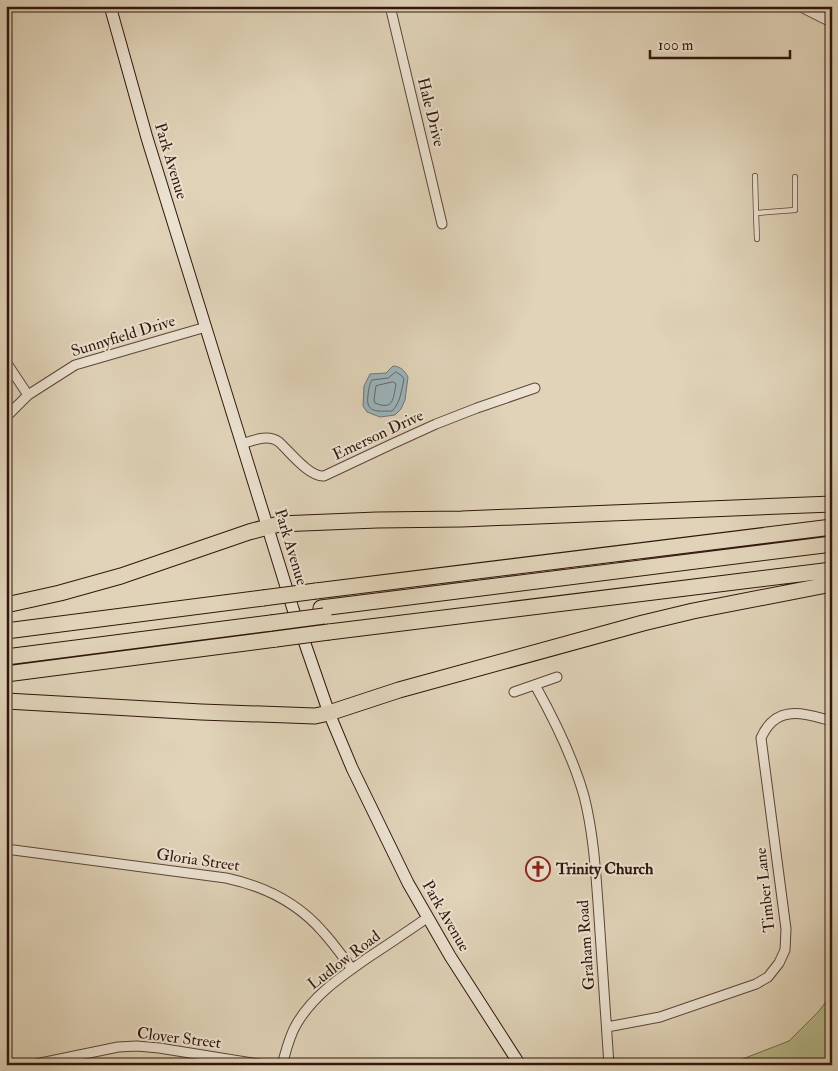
<svg xmlns="http://www.w3.org/2000/svg" width="838" height="1071" viewBox="0 0 838 1071" font-family="'IM FELL Double Pica',serif">
<rect width="100%" height="100%" fill="#e0d3b8"/>
<filter id="stains"><feTurbulence type="fractalNoise" baseFrequency=".004" numOctaves="4"/><feColorMatrix values="0 0 0 0 .2 0 0 0 0 .09 0 0 0 0 .02 0 0 0 .5 -.17"/></filter>
<radialGradient id="worn" r=".72"><stop offset=".6" stop-color="#630" stop-opacity="0"/><stop offset="1" stop-color="#630" stop-opacity=".3"/></radialGradient>
<path fill="#b6bb8c" stroke="#74684c" d="M832,994V1065H727L789,1041L819,1011Z"/>
<path fill="#9ab4bb" stroke="#707575" d="M393,366C400,366 405,371 408,377L405,400L401,409L395,415L380,417L367,412L363,406L364,386L370,374L386,373Z"/>
<g fill="none" stroke-linecap="round" stroke-linejoin="round">
<path stroke="#666564" stroke-width="1" d="M396,372L402,376L404,379C401,391 401,402 392,411C379,411 365,414 368,395C369,388 369,385 372,380L388,378Z
M393,382L395,383L396,385C393,398 394,411 375,403L374,400L376,386Z"/>
<defs>
<path id="service" d="M755,176L756,213L795,210V177
M756,213L757,239"/>
<path id="minor" d="M390,6L442,224
M6,362L28,395
M6,417L28,395L75,365L206,327
M242,444C254,440 268,434 279,442C290,452 309,477 324,476L392,444L436,424L477,408L535,388
M535,685C555,721 573,757 584,796C594,835 596,876 599,917C602,966 606,1015 609,1065
M514,692L557,677
M6,849L226,878C264,886 297,902 323,932C334,944 343,957 352,969
M607,1027L660,1017L756,984L768,977L779,963L785,950L786,929L761,738C776,704 802,713 832,721
M31,1065L118,1047L137,1046L159,1048L265,1065
M282,1065C286,1051 289,1037 296,1025C313,995 342,976 369,957C389,944 408,931 427,918"/>
<path id="tertiary" d="M800,6L832,22"/>
<path id="secondary" d="M110,6L147,138L293,609L329,713L352,768L408,883L450,956L520,1065"/>
<path id="motorway" d="M316,591L832,527
M6,605L60,593L121,576L249,532L279,524L377,520L462,519L832,504
M321,608L832,544
M6,631L263,598
M329,632L832,570
M6,657L271,623
M6,674L276,639
M6,701L201,712L315,716L329,713L399,690L643,623L693,611L832,584"/>
</defs>
<use href="#service" stroke="#5d4537" stroke-width="6"/>
<use href="#minor" stroke="#5d4537" stroke-width="11"/>
<use href="#tertiary" stroke="#5d4537" stroke-width="12"/>
<use href="#secondary" stroke="#31160c" stroke-width="13"/>
<use href="#motorway" stroke="#31160c" stroke-width="17"/>
<use href="#service" stroke="#ebe2d1" stroke-width="4.5"/>
<use href="#minor" stroke="#ebe2d1" stroke-width="9"/>
<use href="#tertiary" stroke="#ebe2d1" stroke-width="10"/>
<use href="#secondary" stroke="#ebe2d1" stroke-width="11"/>
<use href="#motorway" stroke="#e0d3b8" stroke-width="15"/>
<defs>
<path id="motorway-bridge" d="M263,598L316,591
M271,623L324,616
M276,639L329,632"/>
</defs>
<use href="#motorway-bridge" stroke="#31160c" stroke-width="17" stroke-linecap="butt"/>
<use href="#motorway-bridge" stroke="#e0d3b8" stroke-width="15"/>
</g>
<defs>
<symbol id="church-ring" viewBox="-11 -11 22 22"><circle r="9.5" fill="#ebe2d1" stroke="#8f2418" stroke-width="1.5"/><path d="M-1.2-6h2.4v3.5h3.3v2.4h-3.3V6h-2.4V-.1h-3.3v-2.4h3.3Z" fill="#8f2418"/></symbol>
</defs>
<g fill-rule="evenodd">
<use href="#church-ring" x="524" y="855" width="28" height="28"/>
</g>
<g text-anchor="middle" dominant-baseline="central" stroke-width="4" stroke-linejoin="round" paint-order="stroke">
<g font-size="16" fill="#31160c" stroke="#ebe2d1">
<text transform="translate(431 112) rotate(76)">Hale Drive</text>
<text transform="translate(171 161) rotate(73)">Park Avenue</text>
<text transform="translate(123 336) rotate(-17)">Sunnyfield Drive</text>
<text transform="translate(378 435) rotate(-25)">Emerson Drive</text>
<text transform="translate(291 547) rotate(73)">Park Avenue</text>
<text transform="translate(198 860) rotate(8)">Gloria Street</text>
<text transform="translate(765 890) rotate(-96)">Timber Lane</text>
<text transform="translate(446 916) rotate(60)">Park Avenue</text>
<text transform="translate(586 945) rotate(-94)">Graham Road</text>
<text transform="translate(344 960) rotate(-37)">Ludlow Road</text>
<text transform="translate(179 1038) rotate(7)">Clover Street</text>
</g>
<g font-size="16" font-weight="bold" fill="#31160c" stroke="#ebe2d1" text-anchor="start">
<text x="556" y="869">Trinity Church</text>
</g>
</g>
<rect width="838" height="1071" fill="none" stroke="#e0d3b8" stroke-width="25"/>
<rect x="8" y="8" width="823" height="1056" fill="none" stroke="#31160c" stroke-width="2.5"/>
<rect x="12" y="12" width="813" height="1046" fill="none" stroke="#31160c"/>
<path d="M650 50v8h140v-8" fill="none" stroke="#31160c" stroke-width="2.5"/>
<text x="658" y="50" font-size="15" fill="#31160c" stroke="#ebe2d1" stroke-width="4" paint-order="stroke">100 m</text>
<rect width="100%" height="100%" filter="url(#stains)"/>
<rect width="100%" height="100%" fill="url(#worn)"/>
</svg>
